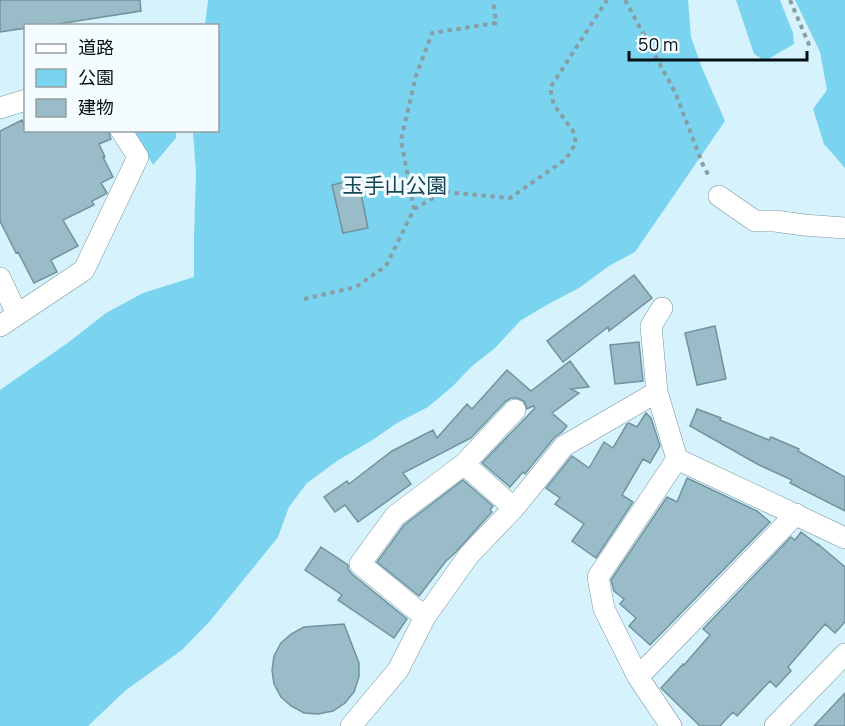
<svg xmlns="http://www.w3.org/2000/svg" width="845" height="726" viewBox="0 0 845 726" font-family="Manrope,'Noto Sans JP',sans-serif">
<rect width="100%" height="100%" fill="#d6f3fd"/>
<path fill="#7ad4f0" d="M208,0H688L691,37L702,68L725,121L635,252L609,266L579,288L543,307L520,321L495,348L471,367L453,386L428,407L397,423L374,439L337,461L307,483L289,507L278,537L210,621L182,650L126,690L88,726H0V390L69,342L106,313L143,293L194,277V236L196,173L193,131L218,130V26L205,25Z
M736,0H780L793,33L794,44L765,61L754,54Z
M795,0H845V168L824,144L813,109L827,90L820,52Z
M134,131H176V138L153,165Z"/>
<path fill="#99bcc8" stroke="#71939e" stroke-width="1.5" d="M0,0H140L141,11L45,26H26V28L0,32Z
M22,120L26,130H108L111,139L99,144L105,157H103L113,177L101,183L107,193L106,194L92,201L94,205L63,220L78,246L51,260L57,272L34,283L18,252L16,253L0,221V131Z
M358,179L368,228L343,233L332,185Z
M634,275L652,298L609,331L608,327L563,362L547,341Z
M715,326L726,379L697,385L685,333Z
M639,342L643,381L615,384L610,345Z
M570,361L589,387L571,389L579,393L552,413L567,426L562,432L554,438L525,474L523,472L510,487L482,463L535,408L533,406L527,409L524,401L517,398H511L506,401L471,438L403,473L411,484L358,522L345,505L335,512L324,497L347,481L349,484L392,451L433,430L437,438L467,404L472,409L507,370L531,391Z
M697,409L721,418L720,420L769,440L771,437L799,449L798,451L845,477V511L790,483L792,480L759,465L690,426Z
M646,413L651,418L660,446L650,463L643,459L622,495L633,502L596,558L572,541L584,524L555,504L560,498L546,488L572,456L589,468L604,442L613,448L627,424L629,423L637,427Z
M687,478L757,511L770,522L650,645L629,626L636,618L620,604L624,599L614,591L611,580L667,497L677,502Z
M463,480L493,506L490,510L492,512L455,553L446,561L419,596L377,562L404,525Z
M801,532L818,545V544L845,567V622L835,633L825,624L788,667L791,671L776,687L770,681L737,716L733,712L720,726H700L661,688L683,664L684,665L710,635L703,629L791,537L795,540Z
M321,547L348,565V569L352,574L407,619L394,638L338,600L342,595L305,570Z
M344,624L359,663V677L354,692L345,703L333,711L318,714L304,713L291,706L281,697L274,684L272,670L274,656L281,643L291,634L304,627Z
M845,693V726H814Z"/>
<g fill="none" stroke-linecap="round" stroke-linejoin="round">
<defs>
<path id="street" d="M0,108L26,100
M719,196L755,221H775L804,225L845,228
M0,278L17,314
M662,308L651,326L657,392L677,459L845,538
M0,326L84,270L138,157L121,130
M464,464L514,508
M425,617L360,564L395,516L464,464L515,410
M638,677L796,514
M351,726L398,670L425,617L469,555L514,508L564,446L657,392
M671,726L638,677L604,609L598,577L677,459
M775,726L845,654"/>
</defs>
<use href="#street" stroke="#7496a2" stroke-width="22"/>
<path stroke="#879ea6" stroke-width="4" stroke-dasharray="4.5 4.5" stroke-linecap="butt" d="M625,0L675,92L703,165L710,178
M790,0L810,47
M414,209L444,192L510,198L566,159L576,143L573,131L554,105L550,88L607,0
M304,299L356,287L386,266L414,209L401,140L416,76L432,33L496,23L493,0"/>
<use href="#street" stroke="#fff" stroke-width="21"/>
</g>
<g text-anchor="middle" dominant-baseline="central" stroke-width="6" stroke-linejoin="round" paint-order="stroke">
<g font-size="21" fill="#154654" stroke="#f5fcff">
<text x="395" y="185">玉手山公園</text>
</g>
</g>
<rect x="24" y="24" width="195" height="108" fill="#f5fcff" stroke="#959ea1" stroke-width="1.5"/>
<rect x="36" y="44" width="30" height="9" fill="#ffffff" stroke="#959ea1" stroke-width="1.5"/>
<text x="78" y="54" font-size="18" fill="#041014">道路</text>
<rect x="36" y="69" width="30" height="18" fill="#7ad4f0" stroke="#959ea1" stroke-width="1.5"/>
<text x="78" y="84" font-size="18" fill="#041014">公園</text>
<rect x="36" y="99" width="30" height="18" fill="#99bcc8" stroke="#959ea1" stroke-width="1.5"/>
<text x="78" y="114" font-size="18" fill="#041014">建物</text>
<path d="M629 51v9h178v-9" fill="none" stroke="#041014" stroke-width="3"/>
<text x="638" y="51" font-size="18" fill="#041014" stroke="#f5fcff" stroke-width="4.5" paint-order="stroke">50 m</text>
</svg>
